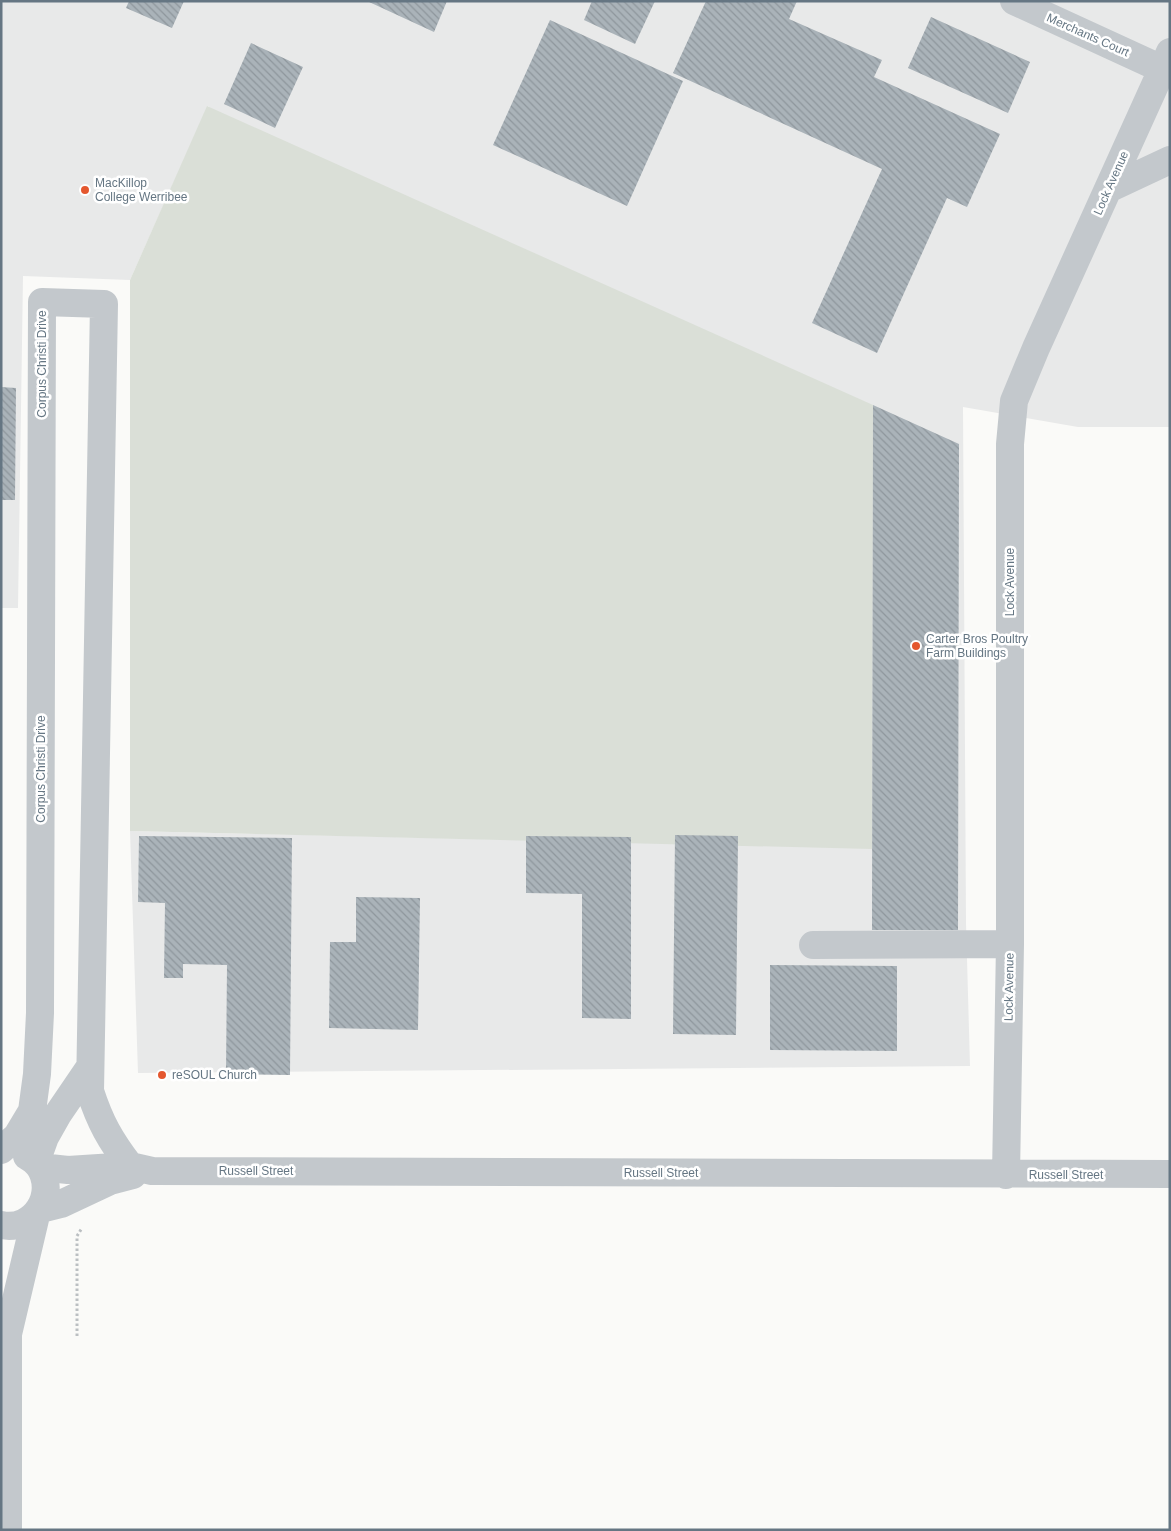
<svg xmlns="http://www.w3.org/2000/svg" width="1171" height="1531" viewBox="0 0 1171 1531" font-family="Helvetica,sans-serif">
<defs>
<pattern id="building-back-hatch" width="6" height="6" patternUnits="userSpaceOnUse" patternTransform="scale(1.25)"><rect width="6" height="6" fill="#aab3b9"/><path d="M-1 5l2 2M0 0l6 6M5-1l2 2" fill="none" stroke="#8e969c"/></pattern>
</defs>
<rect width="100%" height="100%" fill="#fafaf8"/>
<path fill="#e8e9e9" d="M1,1H1170V427H1078L963,407L966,923L970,1066L138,1073L130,831L872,848L208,106L130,280L23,276L18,608H1Z"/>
<path fill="#dadfd7" d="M207,106L873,405L872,849L130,831V280Z"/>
<path fill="url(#building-back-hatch)" d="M129,1H184L172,28L126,8Z
M367,1H447L434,32Z
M592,1H655L635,44L584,20Z
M706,1H797L789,19L882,60L874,77L1000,134L967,207L947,198L877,353L812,323L882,169L673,73Z
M931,17L1030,62L1008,113L908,68Z
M550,20L683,81L627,206L493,145Z
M251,43L303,67L275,128L224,104Z
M1,387L16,388L15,500H1Z
M873,405L959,444L958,930H872Z
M675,835L738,836L736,1035L673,1034Z
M139,836L292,838L290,1075L226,1074L227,965L183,964V978H164L165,903L138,902Z
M526,836L631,837V1019L582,1018V894L526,893Z
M356,897L420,898L418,1030L329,1028L330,942H356Z
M770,965L897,966V1051L770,1050Z"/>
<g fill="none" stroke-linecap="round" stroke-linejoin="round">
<path stroke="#bbbfc2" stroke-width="3" stroke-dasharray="2.5 2.5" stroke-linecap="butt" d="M77,1336V1236L82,1228"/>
<path stroke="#c3c8cc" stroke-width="28" d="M1014,1L1162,69
M1108,189L1170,160
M813,945L1010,944
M1,1150L17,1136L32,1111L37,1074L40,1013L42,302L104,304L90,1091C100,1122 110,1140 130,1166
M36,1162L45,1137L58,1114L90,1067
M40,1167L68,1170L130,1166L152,1171L1170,1174
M1006,1175L1010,944V444L1014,401L1036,348L1170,52
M41,1209L61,1204L110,1181L133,1175
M1,1225C34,1232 58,1194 39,1166C36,1162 32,1159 27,1156
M8,1530V1334L36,1215"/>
</g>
<g fill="#e4572e" stroke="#fff" stroke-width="2">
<circle cx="85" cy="190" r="5"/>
<circle cx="916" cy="646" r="5"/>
<circle cx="162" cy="1075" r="5"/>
</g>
<g text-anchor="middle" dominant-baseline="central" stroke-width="5" stroke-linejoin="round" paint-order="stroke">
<g font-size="12" fill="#657683" stroke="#fff">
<text transform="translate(1088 35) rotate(24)">Merchants Court</text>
<text transform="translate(1111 183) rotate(-66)">Lock Avenue</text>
<text transform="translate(42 364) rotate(-90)">Corpus Christi Drive</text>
<text transform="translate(1010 582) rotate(-90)">Lock Avenue</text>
<text transform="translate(41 769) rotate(-90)">Corpus Christi Drive</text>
<text transform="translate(1009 987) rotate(-89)">Lock Avenue</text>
<text x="256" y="1171">Russell Street</text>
<text x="661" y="1173">Russell Street</text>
<text x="1066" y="1175">Russell Street</text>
</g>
<g font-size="12" fill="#657683" stroke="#fff" text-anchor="start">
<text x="95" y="183">MacKillop<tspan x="95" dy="14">College Werribee</tspan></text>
<text x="926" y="639">Carter Bros Poultry<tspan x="926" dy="14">Farm Buildings</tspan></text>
<text x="172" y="1075">reSOUL Church</text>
</g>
</g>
<rect width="1171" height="1531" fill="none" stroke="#657683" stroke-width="5"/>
</svg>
